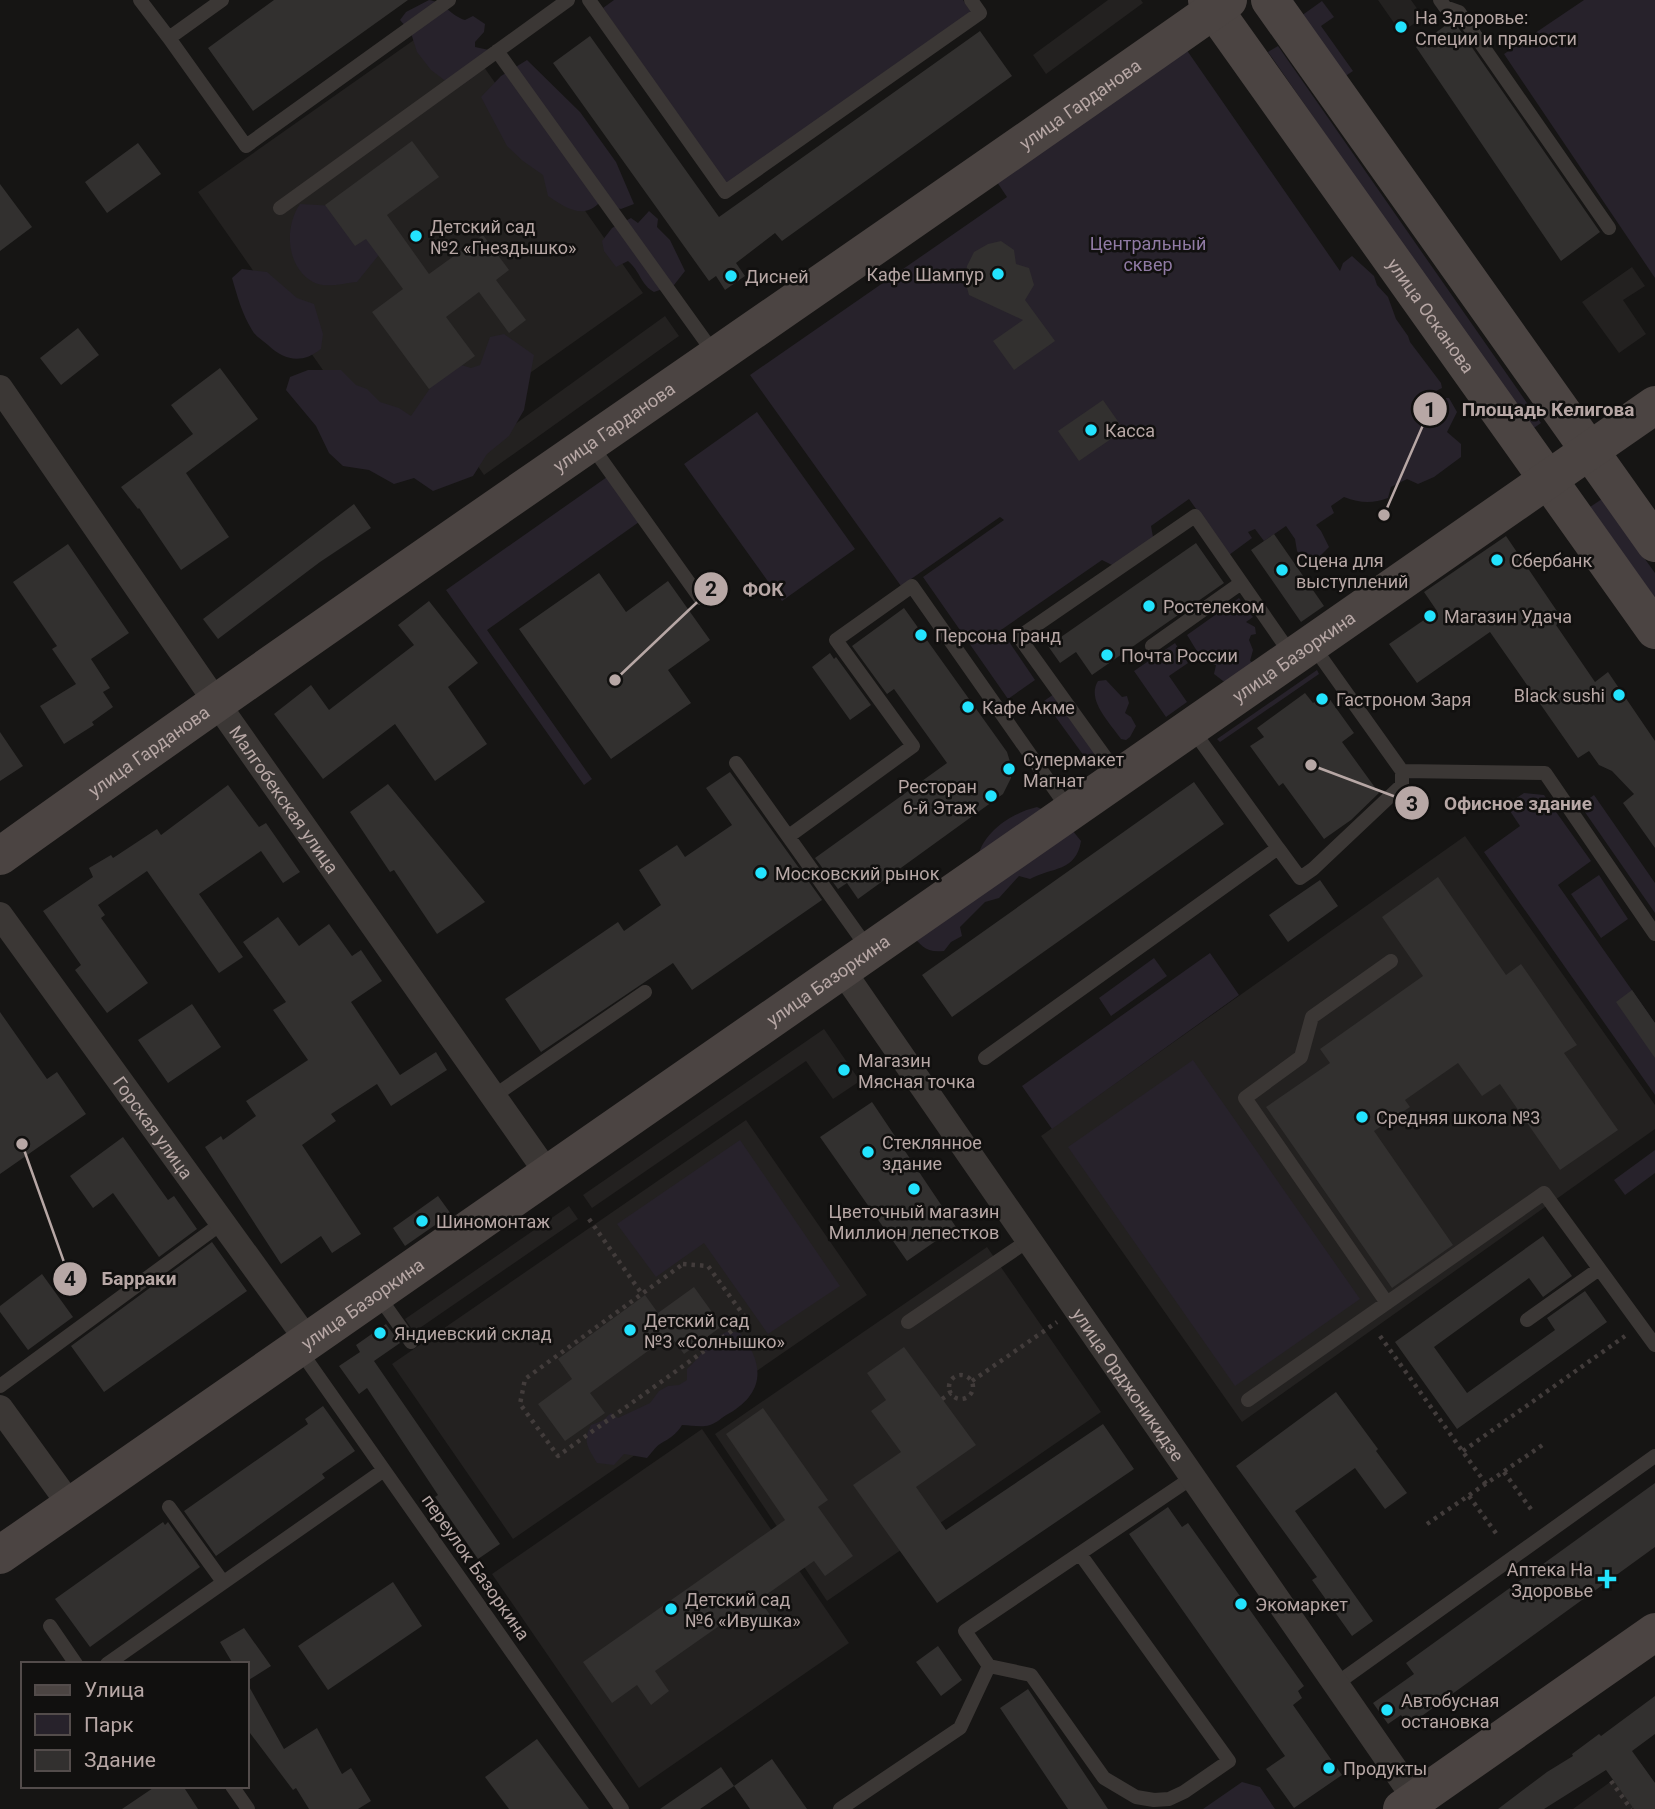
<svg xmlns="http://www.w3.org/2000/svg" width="1655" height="1809" viewBox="0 0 1655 1809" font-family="Roboto,sans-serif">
<rect width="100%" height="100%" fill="#161514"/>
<path fill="#232120" d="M1108,0H1141L1143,3L1046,74L1033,55Z
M1378,0H1411L1423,17L1401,33Z
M448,16L643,293L393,470L198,192Z
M1632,267L1645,286L1623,300L1646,334L1619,353L1582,302Z
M665,316L679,336L484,475L471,456Z
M1465,836L1655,1105V1129L1242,1422L1041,1136Z
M824,1029L860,1081L833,1099L806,1061L592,1208L583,1195Z
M746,1120L867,1295L513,1539L392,1364Z
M569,1206L578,1219L414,1332L405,1319Z
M987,1247L1101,1412L827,1601L715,1434Z
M702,1429L849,1643L639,1788L492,1574Z
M1639,1761L1655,1783V1809H1573Z"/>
<path fill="#27222b" d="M429,0C444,2 451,16 465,20L473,16L485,24L484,32L475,42V47L489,50L475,76L456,89L431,70L417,52L411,33L400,20L406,12Z
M614,0H963L971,12L726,184L603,8Z
M1584,0H1655V278L1504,54Z
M1322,1L1334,17L1321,26L1353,71L1344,77L1301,16Z
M1278,46L1541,423L1531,430L1268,52Z
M1186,49L1340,271L1343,263L1352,256L1374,276L1377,285L1388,297L1396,319L1408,336L1410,342L1441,383L1442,388L1436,391L1435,398H1449L1457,412L1447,432L1461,444V457L1434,477L1418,484L1407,479L1391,487L1388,498C1372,504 1360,503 1344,497L1331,506L1334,513L1316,525L1321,531L1329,547L1317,559L1303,560L1297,551L1295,539L1286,526L1264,541L1255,529L1248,532L1252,538L1229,555L1189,499L1151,526L1153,537L1118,568L1102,560L1001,630L1035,680L1008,699L923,577L1004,520L1000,517L901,586L750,375L1007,197L995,179Z
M527,60L580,112L616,162L634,204L621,209L598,204C582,220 563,206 548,196L543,175L523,161L507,146L481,97L501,76Z
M300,204L336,206L370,236L382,251L357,282C344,283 325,289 313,282C286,267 284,227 300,204Z
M649,211L658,219L657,227L670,240L685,271L674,285L654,292C641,285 640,271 628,261L616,267L604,251L602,241L612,228L631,218L638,223Z
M242,269L267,272L297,298L314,304L323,334L321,349C302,364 285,361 268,345C262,340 255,336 252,330C242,314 237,295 232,278Z
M504,334L534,355L524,410L509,436L487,454L473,476L433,491L414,478L394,484L369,470L343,466L329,453L316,426L286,390L290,377L308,370H341L356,385L367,389L380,402L399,408L411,416L435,381L442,359L471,368L480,365L490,337Z
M757,412L855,549L782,601L684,464Z
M607,477L639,522L487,630L592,779L584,785L446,590Z
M1602,499L1655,573V598L1590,507Z
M1239,598L1253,617L1246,622L1255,627L1256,634L1251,635L1249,640L1253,650L1250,661L1256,664L1227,684L1214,674L1216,665C1201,662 1195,647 1187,635Z
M1175,643L1188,663L1169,676L1187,702L1166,717L1134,671Z
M1317,670L1319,674L1220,742L1217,739Z
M1106,680L1122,697L1127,696L1129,703L1125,713L1131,717L1136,726L1130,737L1126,740L1121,739C1110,723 1086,700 1098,681Z
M1054,694L1101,760L1092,767L1044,701Z
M1524,793L1544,795L1591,861L1558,885L1655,1023V1095L1484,852L1520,826L1506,805Z
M1594,795L1655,883V913L1580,805Z
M1037,807L1064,820L1081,841C1076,872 1052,867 1030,879L1019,876L999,898L985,902L960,927L962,936L951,942L944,951C925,953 922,946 910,933L977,861C981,833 1011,813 1037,807Z
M1599,875L1628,919L1601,938L1571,894Z
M1210,953L1239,995L1052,1129L1022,1086Z
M1154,958L1167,976L1111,1016L1099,998Z
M1193,1060L1360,1299L1235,1386L1068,1147Z
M740,1140L840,1286L768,1334L704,1243L656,1277L617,1224Z
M1655,1150V1173L1625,1195L1614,1180Z
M729,1331L740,1333C765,1364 765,1393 728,1414C722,1417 717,1423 710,1425C700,1428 692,1425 682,1425C676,1435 670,1438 660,1444C655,1447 651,1454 647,1458L624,1454L614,1465L597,1463C588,1447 582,1442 591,1425L602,1421L611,1413L618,1418L650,1403L659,1391L668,1386L679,1385L687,1380V1369C703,1355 709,1338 729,1331Z
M1242,1782L1260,1787L1275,1809H1203Z"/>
<path fill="#32302f" d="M274,0H408L253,111L208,48Z
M1453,20L1600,232L1561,261L1416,47Z
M980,31L1012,76L782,241L775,233L736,263L745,276L725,290L716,276L709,281L553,63L590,36L719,217Z
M412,141L439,177L387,215L429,274L483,235L509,270L496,280L526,320L509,333L479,292L446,317L475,356L429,389L372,312L403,289L366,239L355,246L325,205Z
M138,143L161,174L107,213L85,182Z
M0,184L32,227L0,251Z
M1001,241L1014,250L1016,264L1029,268L1034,285L1025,300L1055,341L1014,370L993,341L1023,320L969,295L965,280L967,266L974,252L988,244Z
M78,328L99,355L61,385L40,358Z
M220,368L258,419L186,473L229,537L181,570L139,508L138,509L121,487L193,434L171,405Z
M1103,400L1124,430L1079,461L1058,431Z
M354,504L371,528L320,562L218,639L203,619Z
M1274,534L1324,606L1301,622L1251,550Z
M1506,536L1563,620L1556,625L1595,682L1608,672L1655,741V848L1623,803L1634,794L1612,771L1599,765L1589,751L1578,758L1490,632L1417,683L1389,644L1437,611L1424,592Z
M1196,543L1224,583L1092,675L1076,652L1060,663L1048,646Z
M68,544L129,633L91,659L110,688L103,692L113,707L92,722L94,725L64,744L40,706L76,684L52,649L57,646L13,582Z
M599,573L626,612L668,581L710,640L668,670L691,703L611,759L519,629Z
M429,601L478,663L448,687L487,744L435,781L395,724L323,779L274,714L311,685L329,710L414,645L398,625Z
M904,608L1007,752L1011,765V778L1003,794L858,899L847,883L838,889L815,858L947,763L894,689L887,694L852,646Z
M830,653L834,659L836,657L871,705L850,720L812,667Z
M1305,693L1313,703L1326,694L1354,733L1342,742L1379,793L1351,820L1324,839L1283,783L1279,786L1250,746L1264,737L1257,728Z
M0,732L23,766L0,781Z
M730,772L822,900L692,990L673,963L541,1052L505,999L618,922L624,931L661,905L639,870L677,845L685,857L732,825L706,788Z
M1194,782L1224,824L952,1017L922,975Z
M388,784L485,902L437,934L394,870L390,872L350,812Z
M228,785L259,827L266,823L300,872L283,883L261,851L199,894L243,957L219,973L147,871L98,905L105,915L101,918L148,983L107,1013L75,970L81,965L43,911L93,877L89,868L111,855L113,858L157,829L161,835Z
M1438,877L1506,975L1521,964L1577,1045L1564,1053L1618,1130L1560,1170L1500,1084L1482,1096L1458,1063L1405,1100L1410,1107L1374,1131L1453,1245L1392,1288L1266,1107L1330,1063L1320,1049L1423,976L1382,917Z
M1320,880L1338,906L1288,942L1269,915Z
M278,917L299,946L329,924L352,956L361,950L382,981L351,1002L400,1075L436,1052L447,1070L391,1106L377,1084L331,1114L336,1121L302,1145L361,1234L332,1253L321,1236L281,1264L205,1147L221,1136L223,1140L256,1116L246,1101L308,1060L273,1010L286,1002L243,942Z
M1632,990L1655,1023V1058L1616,1002Z
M192,1004L221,1047L168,1083L138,1040Z
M0,1012L47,1079L57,1072L86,1114L0,1174Z
M872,1102L956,1227L907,1261L820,1137Z
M123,1137L168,1200L174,1196L197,1229L159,1257L113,1193L93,1208L70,1176Z
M438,1196L451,1214L405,1246L393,1228Z
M1543,1236L1572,1276L1543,1297L1529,1278L1434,1347L1467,1393L1555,1330L1547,1318L1585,1291L1607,1322L1457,1429L1395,1342Z
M212,1242L247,1291L104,1392L71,1346Z
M42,1274L73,1317L28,1350L0,1312V1306Z
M694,1287L722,1326L684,1354L670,1335L590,1393L605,1413L565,1441L538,1404L572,1379L558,1359L645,1295L658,1313Z
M386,1324L400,1343L374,1361L500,1544L478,1559L435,1497L438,1495L367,1388L359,1394L339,1366L360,1352L356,1345Z
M904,1347L976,1445L916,1487L946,1530L1103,1424L1134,1469L937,1603L853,1485L901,1452L871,1411L886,1400L867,1373Z
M1336,1392L1378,1449L1376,1451L1407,1493L1385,1509L1355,1468L1295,1511L1373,1621L1352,1636L1312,1580L1317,1577L1236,1466Z
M323,1406L355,1451L322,1474L325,1478L216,1556L184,1511L308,1424L305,1419Z
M763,1408L828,1500L818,1507L853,1556L825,1576L814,1561L759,1600L771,1616L751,1629L739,1612L655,1671L669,1691L651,1705L637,1685L612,1703L583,1662L785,1520L726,1434Z
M1655,1483V1547L1408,1726L1401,1715L1388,1724L1373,1703L1414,1674L1406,1663Z
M1168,1507L1182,1527L1188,1523L1304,1686L1298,1691L1302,1698L1293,1705L1342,1775L1294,1808L1266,1769L1285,1756L1129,1534Z
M163,1522L165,1525L168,1522L200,1567L90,1647L55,1599Z
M393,1582L422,1626L328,1690L298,1646Z
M244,1628L271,1666L247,1681V1664H233L220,1642Z
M938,1646L962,1680L941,1696L916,1662Z
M247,1683L284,1749L317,1728L342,1774L351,1768L371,1801L358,1809H309L296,1788L293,1790L247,1729Z
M1028,1689L1108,1809H1068L1000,1708Z
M1655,1696V1734L1632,1751L1655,1783V1809H1634L1606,1770L1544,1809H1498L1547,1772L1573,1756L1572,1754L1599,1734L1601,1736Z
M537,1739L589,1809H509L485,1777Z
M772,1759L807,1809H750L734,1786Z
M721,1767L734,1786L700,1809H660Z
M156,1786H183L198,1809H122Z"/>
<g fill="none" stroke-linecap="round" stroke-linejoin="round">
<path stroke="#423c3b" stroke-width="4.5" stroke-dasharray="3.5 5" stroke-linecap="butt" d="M589,1219L642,1294
M683,1264L708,1266L747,1320L558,1456L520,1404L525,1379Z
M1380,1336L1486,1484
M949 1387a12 12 0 1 1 24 0a12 12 0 1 1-24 0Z
M972,1381L1057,1322
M942,1399L951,1393
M1463,1451L1625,1336
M1504,1472L1533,1512
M1469,1496L1498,1536
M1427,1524L1544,1444
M1611,1781L1631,1809"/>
<path stroke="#3b3735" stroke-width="14" d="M140,0L169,38
M222,0L169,38L246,146L449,0
M589,0L725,192L980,13L971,0
M1440,0L1445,7L1459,12L1609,228
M497,51L716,356
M280,208L568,0
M591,445L700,598
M1152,646L1241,583
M1313,646L1402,771L1545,773L1655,934
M736,763L869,950
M1118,775L1019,637L1195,516L1293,657
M789,836L913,746L836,640L912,586L1069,810
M1278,848L1300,878L1313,869L1402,785V771
M985,1058L1278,848L1192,729
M494,1096L645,992
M377,1294L411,1342
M1387,1303L1245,1098L1301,1057L1312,1017L1391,961
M1527,1320L1599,1269
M908,1322L1029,1240
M299,1349L622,1809
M0,1386L222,1223
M1248,1400L1544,1193L1655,1345
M169,1507L223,1582
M1080,1554L1229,1761L1184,1792L1169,1799L1154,1800L1136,1797L1104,1778L1031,1675L989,1666L965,1631L1193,1477
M50,1626L76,1664
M107,1664L384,1470
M1336,1684L1655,1456
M232,1786L248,1809
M840,1809L960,1728L989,1666"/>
<g stroke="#3b3735" stroke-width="26">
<path id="s1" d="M0,388L216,702L548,1174"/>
<path id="s2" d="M0,915L308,1341"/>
<path id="s3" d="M842,970L1416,1800"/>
<path d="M0,1408L71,1506"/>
</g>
<g stroke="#4b4442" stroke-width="38">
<path id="s4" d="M1207,0L1655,630"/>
<path d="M1270,0L1655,543"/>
<path id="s5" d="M0,856C406,566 820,287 1228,0"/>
<path id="s6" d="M0,1555L1655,405"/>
<path d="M1402,1809L1655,1632"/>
</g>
</g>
<g fill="#23e3fe" stroke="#11100f" stroke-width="2.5">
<circle cx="1401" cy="27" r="7"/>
<circle cx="416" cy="236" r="7"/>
<circle cx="998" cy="274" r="7"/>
<circle cx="731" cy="276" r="7"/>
<circle cx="1091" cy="430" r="7"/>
<circle cx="1497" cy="560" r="7"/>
<circle cx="1282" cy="570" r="7"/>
<circle cx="1149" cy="606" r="7"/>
<circle cx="1430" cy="616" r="7"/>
<circle cx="921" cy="635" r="7"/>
<circle cx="1107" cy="655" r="7"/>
<circle cx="1619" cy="695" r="7"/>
<circle cx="1322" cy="699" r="7"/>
<circle cx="968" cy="707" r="7"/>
<circle cx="1009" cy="769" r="7"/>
<circle cx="991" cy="796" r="7"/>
<circle cx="761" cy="873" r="7"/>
<circle cx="844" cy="1070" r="7"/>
<circle cx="1362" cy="1117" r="7"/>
<circle cx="868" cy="1152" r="7"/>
<circle cx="914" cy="1189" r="7"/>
<circle cx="422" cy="1221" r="7"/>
<circle cx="630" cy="1330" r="7"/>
<circle cx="380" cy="1333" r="7"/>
<path d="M1603.5 1568.5h7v7h7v7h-7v7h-7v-7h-7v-7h7z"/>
<circle cx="1241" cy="1604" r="7"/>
<circle cx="671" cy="1609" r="7"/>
<circle cx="1387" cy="1710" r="7"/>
<circle cx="1329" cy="1768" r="7"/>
</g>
<g text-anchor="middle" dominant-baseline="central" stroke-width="5" stroke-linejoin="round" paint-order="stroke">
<g font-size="18" fill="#b7a7a5" stroke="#11100f" text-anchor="start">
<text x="1415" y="17">На Здоровье:<tspan x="1415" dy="21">Специи и пряности</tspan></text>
<text x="430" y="226">Детский сад<tspan x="430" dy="21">№2 «Гнездышко»</tspan></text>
<text x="984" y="274" text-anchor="end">Кафе Шампур</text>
<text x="745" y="276">Дисней</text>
<text x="1105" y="430">Касса</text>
<text x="1296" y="560">Сцена для<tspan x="1296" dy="21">выступлений</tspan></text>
<text x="1511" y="560">Сбербанк</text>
<text x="1163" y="606">Ростелеком</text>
<text x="1444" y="616">Магазин Удача</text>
<text x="935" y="635">Персона Гранд</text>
<text x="1121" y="655">Почта России</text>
<text x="1605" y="695" text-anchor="end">Black sushi</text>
<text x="1336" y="699">Гастроном Заря</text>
<text x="982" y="707">Кафе Акме</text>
<text x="1023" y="759">Супермакет<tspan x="1023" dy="21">Магнат</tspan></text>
<text x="977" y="786" text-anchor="end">Ресторан<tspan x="977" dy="21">6-й Этаж</tspan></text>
<text x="775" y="873">Московский рынок</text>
<text x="858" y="1060">Магазин<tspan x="858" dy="21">Мясная точка</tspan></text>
<text x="1376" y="1117">Средняя школа №3</text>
<text x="882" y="1142">Стеклянное<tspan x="882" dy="21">здание</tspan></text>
<text x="914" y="1211" text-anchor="middle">Цветочный магазин<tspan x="914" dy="21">Миллион лепестков</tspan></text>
<text x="436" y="1221">Шиномонтаж</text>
<text x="644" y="1320">Детский сад<tspan x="644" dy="21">№3 «Солнышко»</tspan></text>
<text x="394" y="1333">Яндиевский склад</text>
<text x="1593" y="1569" text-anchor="end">Аптека На<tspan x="1593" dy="21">Здоровье</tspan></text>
<text x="685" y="1599">Детский сад<tspan x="685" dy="21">№6 «Ивушка»</tspan></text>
<text x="1255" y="1604">Экомаркет</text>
<text x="1401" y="1700">Автобусная<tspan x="1401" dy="21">остановка</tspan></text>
<text x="1343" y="1768">Продукты</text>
</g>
<g font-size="18" fill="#b7a7a5" stroke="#11100f">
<text stroke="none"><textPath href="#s5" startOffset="1316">улица Гарданова</textPath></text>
<text stroke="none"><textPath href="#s4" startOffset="387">улица Осканова</textPath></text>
<text stroke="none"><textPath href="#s5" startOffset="749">улица Гарданова</textPath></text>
<text stroke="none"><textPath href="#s6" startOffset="1575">улица Базоркина</textPath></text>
<text stroke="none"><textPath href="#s5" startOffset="182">улица Гарданова</textPath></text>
<text stroke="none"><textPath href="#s1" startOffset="500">Малгобекская улица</textPath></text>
<text stroke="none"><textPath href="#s6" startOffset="1008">улица Базоркина</textPath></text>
<text stroke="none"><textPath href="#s2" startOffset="262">Горская улица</textPath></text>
<text stroke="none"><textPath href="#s6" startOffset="441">улица Базоркина</textPath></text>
<text stroke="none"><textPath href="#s3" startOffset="504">улица Орджоникидзе</textPath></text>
<text transform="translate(476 1567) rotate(55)">переулок Базоркина</text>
</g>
<g font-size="18" fill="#907aa4" stroke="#11100f">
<text x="1148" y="243">Центральный<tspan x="1148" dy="21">сквер</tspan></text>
</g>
</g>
<path fill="none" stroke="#b7a7a5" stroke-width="2.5" d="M1384 515L1430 409M615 680L711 589M1311 765L1412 803M22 1144L70 1279"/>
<g fill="#b7a7a5" stroke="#11100f" stroke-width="2.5">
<circle cx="1384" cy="515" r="7"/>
<circle cx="615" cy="680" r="7"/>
<circle cx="1311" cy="765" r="7"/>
<circle cx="22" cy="1144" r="7"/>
<circle cx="1430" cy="409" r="18"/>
<circle cx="711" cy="589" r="18"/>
<circle cx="1412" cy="803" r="18"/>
<circle cx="70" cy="1279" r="18"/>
</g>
<g font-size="21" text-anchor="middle" font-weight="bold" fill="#111">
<text x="1430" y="417">1</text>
<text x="711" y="596">2</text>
<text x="1412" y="811">3</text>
<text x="70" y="1286">4</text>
</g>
<g font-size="19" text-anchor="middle" font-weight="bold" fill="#b7a7a5" stroke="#11100f" stroke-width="5" stroke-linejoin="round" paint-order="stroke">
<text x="1548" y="416">Площадь Келигова</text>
<text x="763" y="596">ФОК</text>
<text x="1518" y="810">Офисное здание</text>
<text x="139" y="1285">Барраки</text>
</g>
<rect x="21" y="1662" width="228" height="126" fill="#11100f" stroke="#534c4b" stroke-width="2"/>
<rect x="35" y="1685" width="35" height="10" fill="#4b4442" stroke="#534c4b" stroke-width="2"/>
<text x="84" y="1697" font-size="21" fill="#b7a7a5">Улица</text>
<rect x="35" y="1714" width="35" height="21" fill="#27222b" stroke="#534c4b" stroke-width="2"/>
<text x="84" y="1732" font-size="21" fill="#b7a7a5">Парк</text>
<rect x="35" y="1750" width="35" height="21" fill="#32302f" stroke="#534c4b" stroke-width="2"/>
<text x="84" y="1767" font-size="21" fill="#b7a7a5">Здание</text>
</svg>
